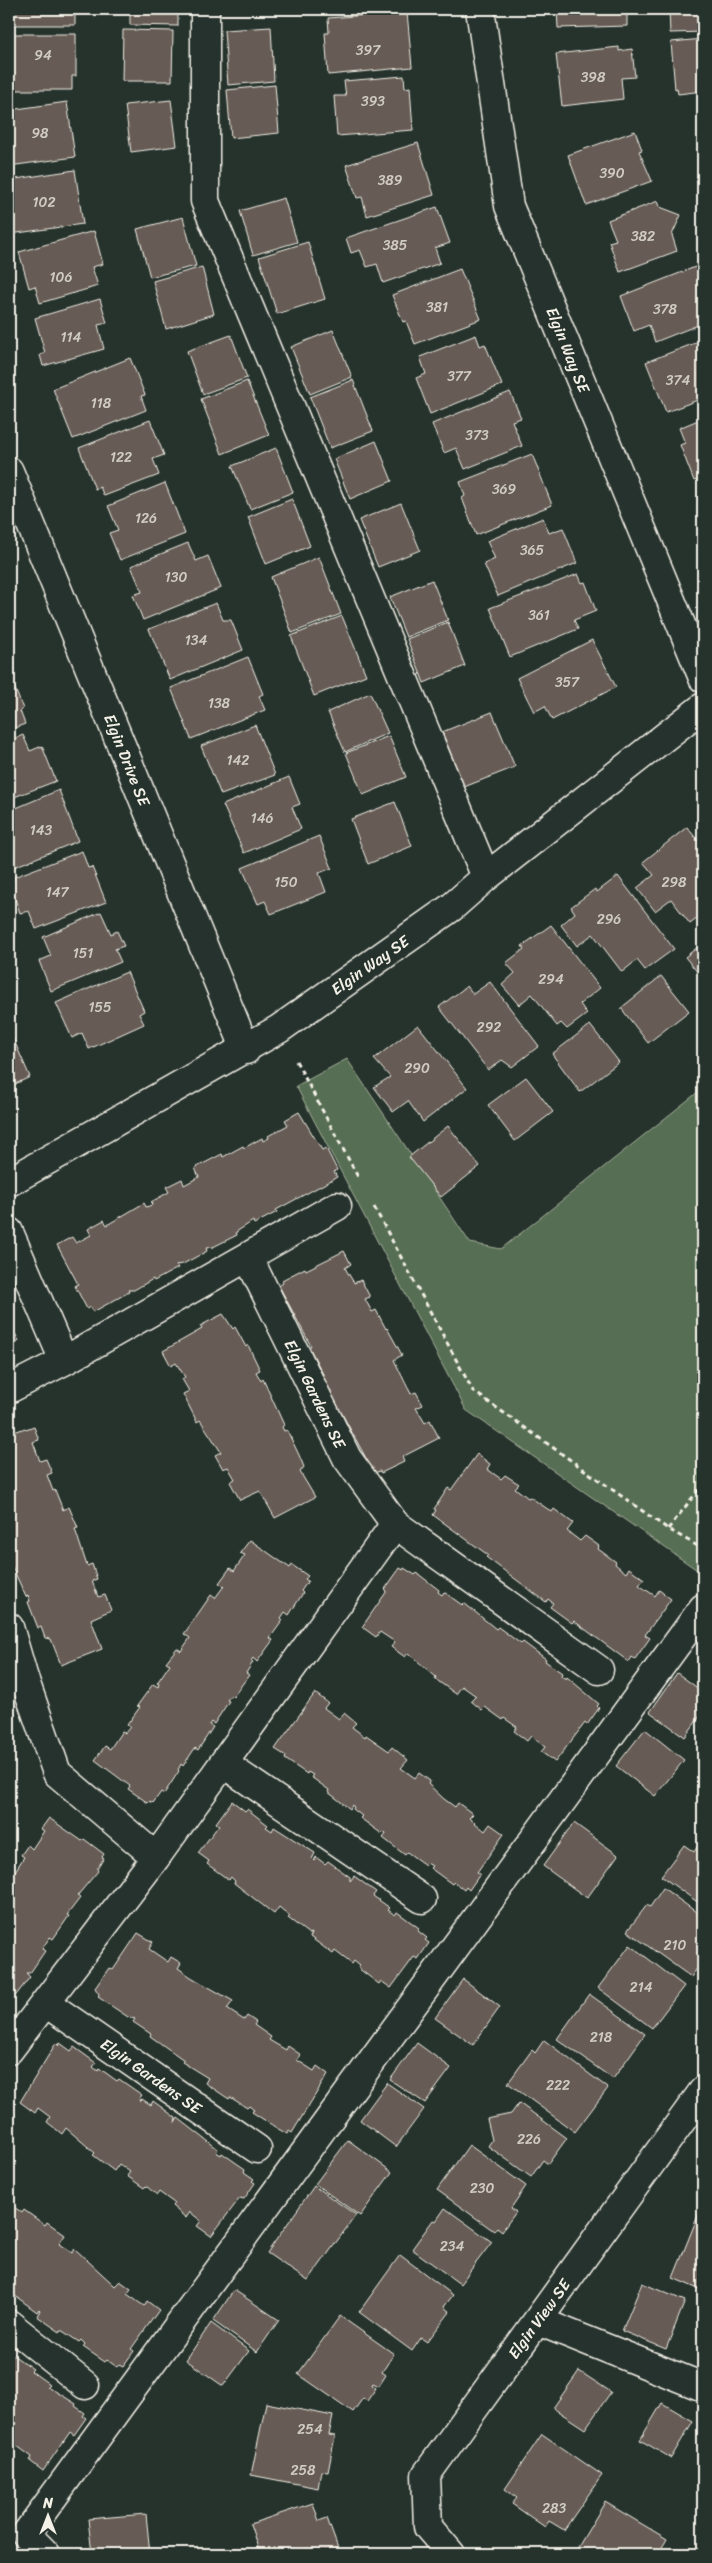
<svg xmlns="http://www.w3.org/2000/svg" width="712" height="2563" viewBox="0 0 712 2563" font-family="Sriracha,sans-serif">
<rect width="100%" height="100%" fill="#26332d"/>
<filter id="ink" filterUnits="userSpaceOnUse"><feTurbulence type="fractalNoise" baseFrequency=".02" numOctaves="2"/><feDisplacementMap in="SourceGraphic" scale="10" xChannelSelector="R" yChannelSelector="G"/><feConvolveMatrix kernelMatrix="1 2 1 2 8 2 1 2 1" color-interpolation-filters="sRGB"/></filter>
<g filter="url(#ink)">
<path fill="#576e52" stroke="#a6b09d" d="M347,1059L470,1243L501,1249L703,1088V1574L466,1410L296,1086Z"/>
<path fill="#665b54" stroke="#f4f1e8" d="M9,9H75V25H9Z
M130,9H178V26L130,25Z
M557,9H632V11H627V26L558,28Z
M669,9H703V32L670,33Z
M407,12L412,67L328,75L325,33H329L328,18Z
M271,27L274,81L228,85L224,30Z
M123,30L173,31L172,81H122Z
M9,34H76V76H72V90H9Z
M703,39V91L678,94L677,88L675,89L671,42Z
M619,47V51L632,49L635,77L621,78L623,99L562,106L556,54Z
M404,76L405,88L410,87L413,130L337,136L334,96H346L344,81Z
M275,85L279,133L231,138L227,90Z
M171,100L177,146L131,152L125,105Z
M67,102L75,157L9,166V110Z
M635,131L642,150L639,151L652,181L586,205L568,155Z
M418,143L434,195L367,216L362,197L357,198L346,165Z
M75,170L83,224L10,234L9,180Z
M284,198L297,242L253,255L240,211Z
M658,201L660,207L681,215L672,235L677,251L620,272L609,242L616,240L608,220Z
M437,207L450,243L435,248L440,263L383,283L377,264L367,267L360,250L351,253L346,238Z
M183,217L196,266L150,277L137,229Z
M94,231L103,264L92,267L98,286L40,303L35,286L29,288L19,252Z
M308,242L325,299L277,314L259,257Z
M703,264V323L655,342L649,325L634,331L621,296Z
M202,267L214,314L166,329L153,281Z
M460,269L481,319L415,344L406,321L403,322L392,295Z
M100,299L107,323L98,325L104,349L43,366L40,355L45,353L35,318Z
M333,330L352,377L310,394L291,347Z
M231,335L247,378L203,394L187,351Z
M476,335L480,346L485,344L502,385L430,414L416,378L426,374L420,357Z
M703,340V398L666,412L646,362Z
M130,358L145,395L141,396L146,410L73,439L53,389Z
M353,380L373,431L330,448L310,397Z
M247,381L269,435L222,454L201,399Z
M510,392L521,418L512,421L522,446L465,469L456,448L444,453L432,424Z
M703,418V478L694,481L680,445L685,443L679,428Z
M150,420L164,455L153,459L159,475L104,496L100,487L95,489L79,448Z
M376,441L392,481L350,499L334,459Z
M276,448L293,492L250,509L232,466Z
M532,454L552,505L476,535L462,498L465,496L460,482Z
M165,483L185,534L120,560L109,533L118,530L108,506Z
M292,499L310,546L266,564L248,517Z
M401,503L420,550L378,567L359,520Z
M543,518L549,533L563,528L577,563L498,596L484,564L495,559L487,541Z
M188,543L196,561L208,556L221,588L143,620L133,595L142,592L131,566Z
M319,557L341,614L292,633L271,577Z
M578,574L582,583L585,582L596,611L574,620L578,629L510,657L490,608Z
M432,580L448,620L406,637L390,597Z
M216,603L223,620H231L243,650L170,680L149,629Z
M342,616L366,675L314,696L291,636Z
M448,622L465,666L424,683L407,639Z
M592,640L616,687L552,720L545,706L534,712L517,678Z
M248,657L263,694L259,696L265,710L191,739L171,688Z
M9,679L10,683L12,681L23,709L20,711L25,724L9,730Z
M370,693L388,733L345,752L328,712Z
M492,712L515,767L464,787L442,732Z
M255,725L275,775L221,795L201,746Z
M23,735L30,751L42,746L56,781L9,799V741Z
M389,736L406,777L363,795L346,753Z
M289,777L300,804L292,807L301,829L244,853L223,805Z
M59,790L78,841L9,869V811Z
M395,802L412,846L368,864L351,819Z
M687,827L703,847V914L690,924L671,899L655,911L637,888L654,875L643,862Z
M319,836L332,868L319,873L326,892L271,914L265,901L258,904L242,868Z
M82,851L88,868L92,867L106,902L36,929L29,911L20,913L9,882L14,880V877Z
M618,876L674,949L645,970L637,960L622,972L593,934L577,946L561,925L575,913L571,907L595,889L597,892Z
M101,912L111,934L117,931L124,946L115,949L121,962L51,991L39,961L51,956L43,937Z
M551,925L600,988L580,1004L587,1014L567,1029L561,1023L557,1026L532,994L519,1005L502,985L515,973L506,963L524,949L522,946Z
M703,943V979L685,957Z
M127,972L144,1011L139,1014L144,1024L89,1049L82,1033L72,1038L56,1003Z
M661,976L689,1011L648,1043L621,1008Z
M490,982L539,1046L512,1067L502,1060L488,1070L439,1007L467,986L473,994Z
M418,1025L467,1088L423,1122L408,1101L393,1112L374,1087L390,1077L374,1059Z
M590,1025L619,1062L580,1092L552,1054Z
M9,1029L30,1077L9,1087Z
M526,1077L553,1112L515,1141L488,1105Z
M299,1112L322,1150L326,1148L337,1170L334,1172L337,1177L276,1210L277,1212L254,1224L253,1221L236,1232L237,1235L213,1247L206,1248L207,1251L183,1264L176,1265L178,1268L154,1281L153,1279L134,1290H128L129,1292L93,1312L91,1307L87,1309L75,1286L78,1284L57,1245L72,1237L76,1243L91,1235L88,1229L104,1220L107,1225L144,1203L146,1207L152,1205L151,1202L169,1192L166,1187L182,1179L184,1185L199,1177L195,1168L222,1154L223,1157L243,1146L244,1148L262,1138L263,1141L269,1138L268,1136L288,1125L285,1120Z
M448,1126L480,1166L441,1197L409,1157Z
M344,1251L351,1264L345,1268L354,1283L361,1280L370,1297L365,1299L372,1312L376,1310L386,1329L387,1328L402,1355L394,1360L411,1394L416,1392L423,1405L416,1408L425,1423L430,1420L439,1438L402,1457L404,1462L381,1473L380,1471L374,1473L322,1377L324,1376L309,1347L311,1346L279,1286L283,1283L282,1280L305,1268L306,1270Z
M223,1314L233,1329L235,1327L246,1347L248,1345L260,1370L256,1372L261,1381L263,1379L284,1425L282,1427L284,1431L287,1430L299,1455L304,1467L300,1472L315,1497L275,1518L260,1491L240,1500L230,1482L235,1479L228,1467L223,1469L215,1455L221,1452L200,1420L197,1422L183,1394L189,1391L182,1379L185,1377L176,1363L171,1366L163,1351L202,1329L200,1326Z
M9,1322L19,1341L9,1349Z
M34,1427L39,1440L33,1442L40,1461L46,1459L52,1473L47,1475L53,1491L55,1490L63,1510L69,1507L78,1528L75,1529L87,1566L92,1564L97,1579L92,1581L98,1597L105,1595L111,1610L91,1619L102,1649L61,1665L51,1639L45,1638L41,1627L38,1628L28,1602L30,1601L28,1595L26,1597L9,1560V1434L25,1428L26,1430Z
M477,1454L490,1464L487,1469L501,1479L505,1475L519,1484L515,1488L528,1498L530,1497L552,1512L554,1509L573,1523L567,1531L580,1541L585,1536L599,1546L598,1549L616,1562L615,1564L626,1573L629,1568L644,1579L639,1585L655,1596L659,1590L671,1599L645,1635L650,1638L635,1659L632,1657L629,1662L574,1621L572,1623L550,1607L553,1603L548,1599L546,1602L486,1557L488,1555L433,1515L436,1510L434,1509L448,1488L451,1490Z
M250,1540L290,1568L292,1565L308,1576L305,1579L308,1581L301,1591L303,1593L289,1615L285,1612L281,1618L283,1620L270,1638L273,1640L257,1662L253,1658L251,1661L253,1662L246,1673L249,1675L233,1697L231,1695L227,1700L229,1701L214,1724L211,1722L209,1725L213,1727L198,1750L195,1748L183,1766L181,1764L178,1770L179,1771L164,1794L161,1792L153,1803L150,1801L148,1803L128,1789L130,1786L95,1760L105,1746L110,1749L122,1731L125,1733L130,1727L127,1725L140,1707L137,1706L153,1684L158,1687L159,1684L157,1683L170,1664L166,1662L177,1648L181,1651L190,1638L184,1634L211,1595L215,1598L224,1586L219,1583L230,1568L234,1571L245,1555L240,1553Z
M400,1568L403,1570L404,1568L415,1575L417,1573L439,1590L438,1592L442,1595L444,1592L462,1605L464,1603L496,1629L498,1627L521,1644L523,1642L546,1659L545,1661L562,1673L561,1676L566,1679L567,1677L599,1704L597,1706L599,1708L587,1725L585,1723L555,1762L541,1752L545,1747L531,1736L527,1741L514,1731L517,1727L504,1718L503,1720L485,1707L482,1710L471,1701L476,1696L462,1686L456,1694L435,1679L436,1677L408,1653L405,1657L391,1647L395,1642L380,1632L376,1637L362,1627L387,1591L385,1589Z
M677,1673L703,1692V1712L685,1737L650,1712Z
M315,1693L328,1703L324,1708L339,1719L344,1713L356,1723L352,1727L365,1737L366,1735L389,1751L392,1747L408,1760L401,1768L415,1778L419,1773L430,1781L428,1784L444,1799L455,1807L458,1803L473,1814L469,1818L485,1831L490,1824L504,1834L477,1872L480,1874L469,1890L466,1887L464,1890L454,1882L452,1884L430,1868L432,1866L427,1863L425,1865L407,1852L405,1855L383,1838L386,1834L383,1832L382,1834L360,1818L362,1816L353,1809L354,1807L352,1805L350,1809L328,1792L329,1790L311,1777L313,1775L308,1772L307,1774L285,1759L286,1756L275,1749Z
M645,1729L684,1760L655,1796L616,1766Z
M232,1801L245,1811L247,1809L268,1825L266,1827L272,1831L274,1827L315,1853L312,1859L314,1861L316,1857L325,1864L328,1861L350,1877V1881L354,1876L376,1892L373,1896L390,1908L388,1910L395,1915L397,1912L419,1928L418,1931L427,1938L425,1940L429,1943L418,1959L414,1957L391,1988L381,1981L379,1984L358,1968L360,1966L354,1961L352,1964L335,1951L333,1954L310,1937L312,1933L309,1934L288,1918L290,1916L279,1907L274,1914L234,1883L235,1881L231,1877L229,1880L207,1864L209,1861L198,1853L219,1825L216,1823Z
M49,1818L82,1841L84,1839L104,1854L102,1857L104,1858L97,1869L98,1871L77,1896L80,1898L67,1915L69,1916L53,1939L50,1937L42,1949L45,1951L30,1973H26L30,1977L13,1999L11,1997L9,2001V1875L12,1876L24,1857L21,1855L28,1845L32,1849L44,1831L41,1829Z
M574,1823L618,1855L587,1898L543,1866Z
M703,1838V1906L661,1876L684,1845L694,1852Z
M663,1888L703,1917V1960L691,1977L627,1931L647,1905L650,1907Z
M138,1933L153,1942L149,1949L168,1962L171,1957L181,1963L178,1968L191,1977L233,2001L227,2009L244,2020L247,2016L256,2022L254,2025L271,2037L269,2040L286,2050L288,2046L301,2055L297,2060L314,2071L317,2066L328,2074L292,2133L289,2131L287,2134L275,2127L252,2112L254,2110L249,2106L247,2108L230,2097L229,2099L205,2083L208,2078L182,2062L184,2060L150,2036L151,2034L133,2022L135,2019L128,2017L98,1997L99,1994L95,1988L109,1968L113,1970Z
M630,1945L684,1986L652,2028L598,1988Z
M463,1979L500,2007L473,2045L435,2018Z
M589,1994L645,2034L613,2079L557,2039Z
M544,2040L608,2088L575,2132L508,2083L532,2050L535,2053Z
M56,2043L59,2046L60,2043L71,2051L74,2047L96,2063L93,2067L98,2071L99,2068L117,2081L119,2079L142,2095L139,2099L140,2101L142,2099L151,2105L153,2101L176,2118L175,2123L178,2118L218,2149L216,2152L221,2155L222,2153L245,2169L244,2172L254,2179L252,2181L255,2183L244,2199L240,2198L211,2236L197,2226L201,2221L190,2212L186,2218L172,2206L174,2203L159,2192L157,2195L146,2186L144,2188L127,2176L130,2172L119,2164L114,2171L93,2155L95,2153L66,2128L62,2134L47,2122L50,2117L38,2108L35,2113L20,2102Z
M417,2043L451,2068L425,2103L390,2080Z
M387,2083L424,2109L396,2147L360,2120Z
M519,2103L567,2138L548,2164L543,2160L531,2177L488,2146L492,2140L487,2119L511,2114Z
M348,2140L392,2172L360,2216L315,2184Z
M469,2145L526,2186L511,2208L516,2212L502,2231L497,2227L494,2231L437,2190Z
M314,2186L356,2215L308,2281L267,2253Z
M9,2203L22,2213L24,2210L45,2225L47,2222L65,2235L59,2244L72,2253L75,2249L115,2286L120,2281L131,2289L127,2294L144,2306L147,2301L159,2310L131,2349L134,2351L123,2366L119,2364L117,2367L107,2360L105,2362L83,2347L85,2344L81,2340L79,2342L61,2330L60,2332L37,2316L40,2310L39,2309L37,2312L14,2295L15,2293L9,2289Z
M703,2203V2291L673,2278Z
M445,2208L492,2242L460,2284L412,2249L433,2220L436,2221Z
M400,2255L453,2295L444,2307L450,2312L427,2342L421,2338L412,2351L359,2312Z
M642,2283L685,2301L666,2349L622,2331Z
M234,2290L279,2320L257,2352L213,2321Z
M340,2316L394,2354L382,2372L386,2375L379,2386L373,2383L372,2385L376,2388L367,2401L363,2398L353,2412L298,2374Z
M211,2323L249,2351L223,2386L186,2360Z
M10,2353L33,2369L31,2371L49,2384L47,2386L76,2404L75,2406L85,2413L83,2416L86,2418L74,2435L70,2432L43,2471L30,2461L32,2457L17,2446L14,2451L9,2447Z
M579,2371L611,2392L585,2429L553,2408Z
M266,2403L333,2416L329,2435L335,2436L328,2472L321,2471L318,2488L251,2475Z
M662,2403L693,2421L671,2458L640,2440Z
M542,2434L602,2475L564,2530L549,2521L545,2527L512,2504L517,2498L505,2489Z
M605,2502L667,2539L658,2554H574Z
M313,2503L319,2521L327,2518L339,2551L329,2554H260L250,2524Z
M146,2514L150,2554H92L88,2519Z"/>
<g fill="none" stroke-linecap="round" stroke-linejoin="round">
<defs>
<path id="minor" d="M205,9V201L486,877
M480,9L509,206L703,678
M9,471L246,1050
M9,1182L279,1029L452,907L486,877L703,707
M9,1232L64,1361L337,1206
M9,1389L64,1361
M395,1524L599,1670
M9,1627L23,1675L9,1682
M23,1675L57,1773L156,1857L395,1524L347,1458L248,1257
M224,1764L422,1899
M46,2003L257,2149
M9,2050L156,1857
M538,2321L703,2387
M9,2324L85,2385
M46,2554L26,2534L703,1608
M451,2554L428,2527L426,2475L703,2091"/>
</defs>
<use href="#minor" stroke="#f4f1e8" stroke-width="31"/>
<path stroke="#f4f1e8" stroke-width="3" stroke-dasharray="5 4" stroke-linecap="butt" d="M296,1061L358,1177
M374,1207L473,1391L668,1529L703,1549
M668,1529L703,1484"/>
<use href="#minor" stroke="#26332d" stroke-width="28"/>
</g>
</g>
<g text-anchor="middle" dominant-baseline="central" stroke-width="4.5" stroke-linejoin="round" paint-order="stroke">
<g font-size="14" fill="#d0ccc3">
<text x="368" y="50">397</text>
<text x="43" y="55">94</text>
<text x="593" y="77">398</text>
<text x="373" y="101">393</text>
<text x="40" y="133">98</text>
<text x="612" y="173">390</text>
<text x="390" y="180">389</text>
<text x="44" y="202">102</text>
<text x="643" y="236">382</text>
<text x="395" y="245">385</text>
<text x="61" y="277">106</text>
<text x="437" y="307">381</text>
<text x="665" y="309">378</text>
<text x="71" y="337">114</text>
<text x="459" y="376">377</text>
<text x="678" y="380">374</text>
<text x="101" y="403">118</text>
<text x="477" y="435">373</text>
<text x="121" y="457">122</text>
<text x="504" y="489">369</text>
<text x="146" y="518">126</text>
<text x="532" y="550">365</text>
<text x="176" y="577">130</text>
<text x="539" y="615">361</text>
<text x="196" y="640">134</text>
<text x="567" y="682">357</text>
<text x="219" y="703">138</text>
<text x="238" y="760">142</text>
<text x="262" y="818">146</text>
<text x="41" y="830">143</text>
<text x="286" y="882">150</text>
<text x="674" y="882">298</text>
<text x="57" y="892">147</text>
<text x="609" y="919">296</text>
<text x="83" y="953">151</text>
<text x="551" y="979">294</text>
<text x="100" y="1007">155</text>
<text x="489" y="1027">292</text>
<text x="417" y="1068">290</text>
<text x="675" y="1945">210</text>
<text x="641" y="1987">214</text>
<text x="601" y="2037">218</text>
<text x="558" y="2085">222</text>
<text x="529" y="2139">226</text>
<text x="482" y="2188">230</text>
<text x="452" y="2246">234</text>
<text x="310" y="2429">254</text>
<text x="303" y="2470">258</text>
<text x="554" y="2508">283</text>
</g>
<g font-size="16" fill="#f4f1e8" stroke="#26332d">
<text transform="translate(568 350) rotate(68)">Elgin Way SE</text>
<text transform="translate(127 760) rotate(68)">Elgin Drive SE</text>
<text transform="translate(370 965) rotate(-35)">Elgin Way SE</text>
<text transform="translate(315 1394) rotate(64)">Elgin Gardens SE</text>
<text transform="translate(151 2076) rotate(35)">Elgin Gardens SE</text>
<text transform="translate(539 2319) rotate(-54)">Elgin View SE</text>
</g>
</g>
<rect width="712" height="2563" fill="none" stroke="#26332d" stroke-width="30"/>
<rect x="15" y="15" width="682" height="2533" fill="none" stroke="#f4f1e8" stroke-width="2" filter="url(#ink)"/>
<g transform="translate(48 2516)" stroke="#26332d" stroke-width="4" paint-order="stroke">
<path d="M0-4L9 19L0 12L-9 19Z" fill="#f4f1e8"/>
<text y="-8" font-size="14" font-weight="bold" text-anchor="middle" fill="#f4f1e8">N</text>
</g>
</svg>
